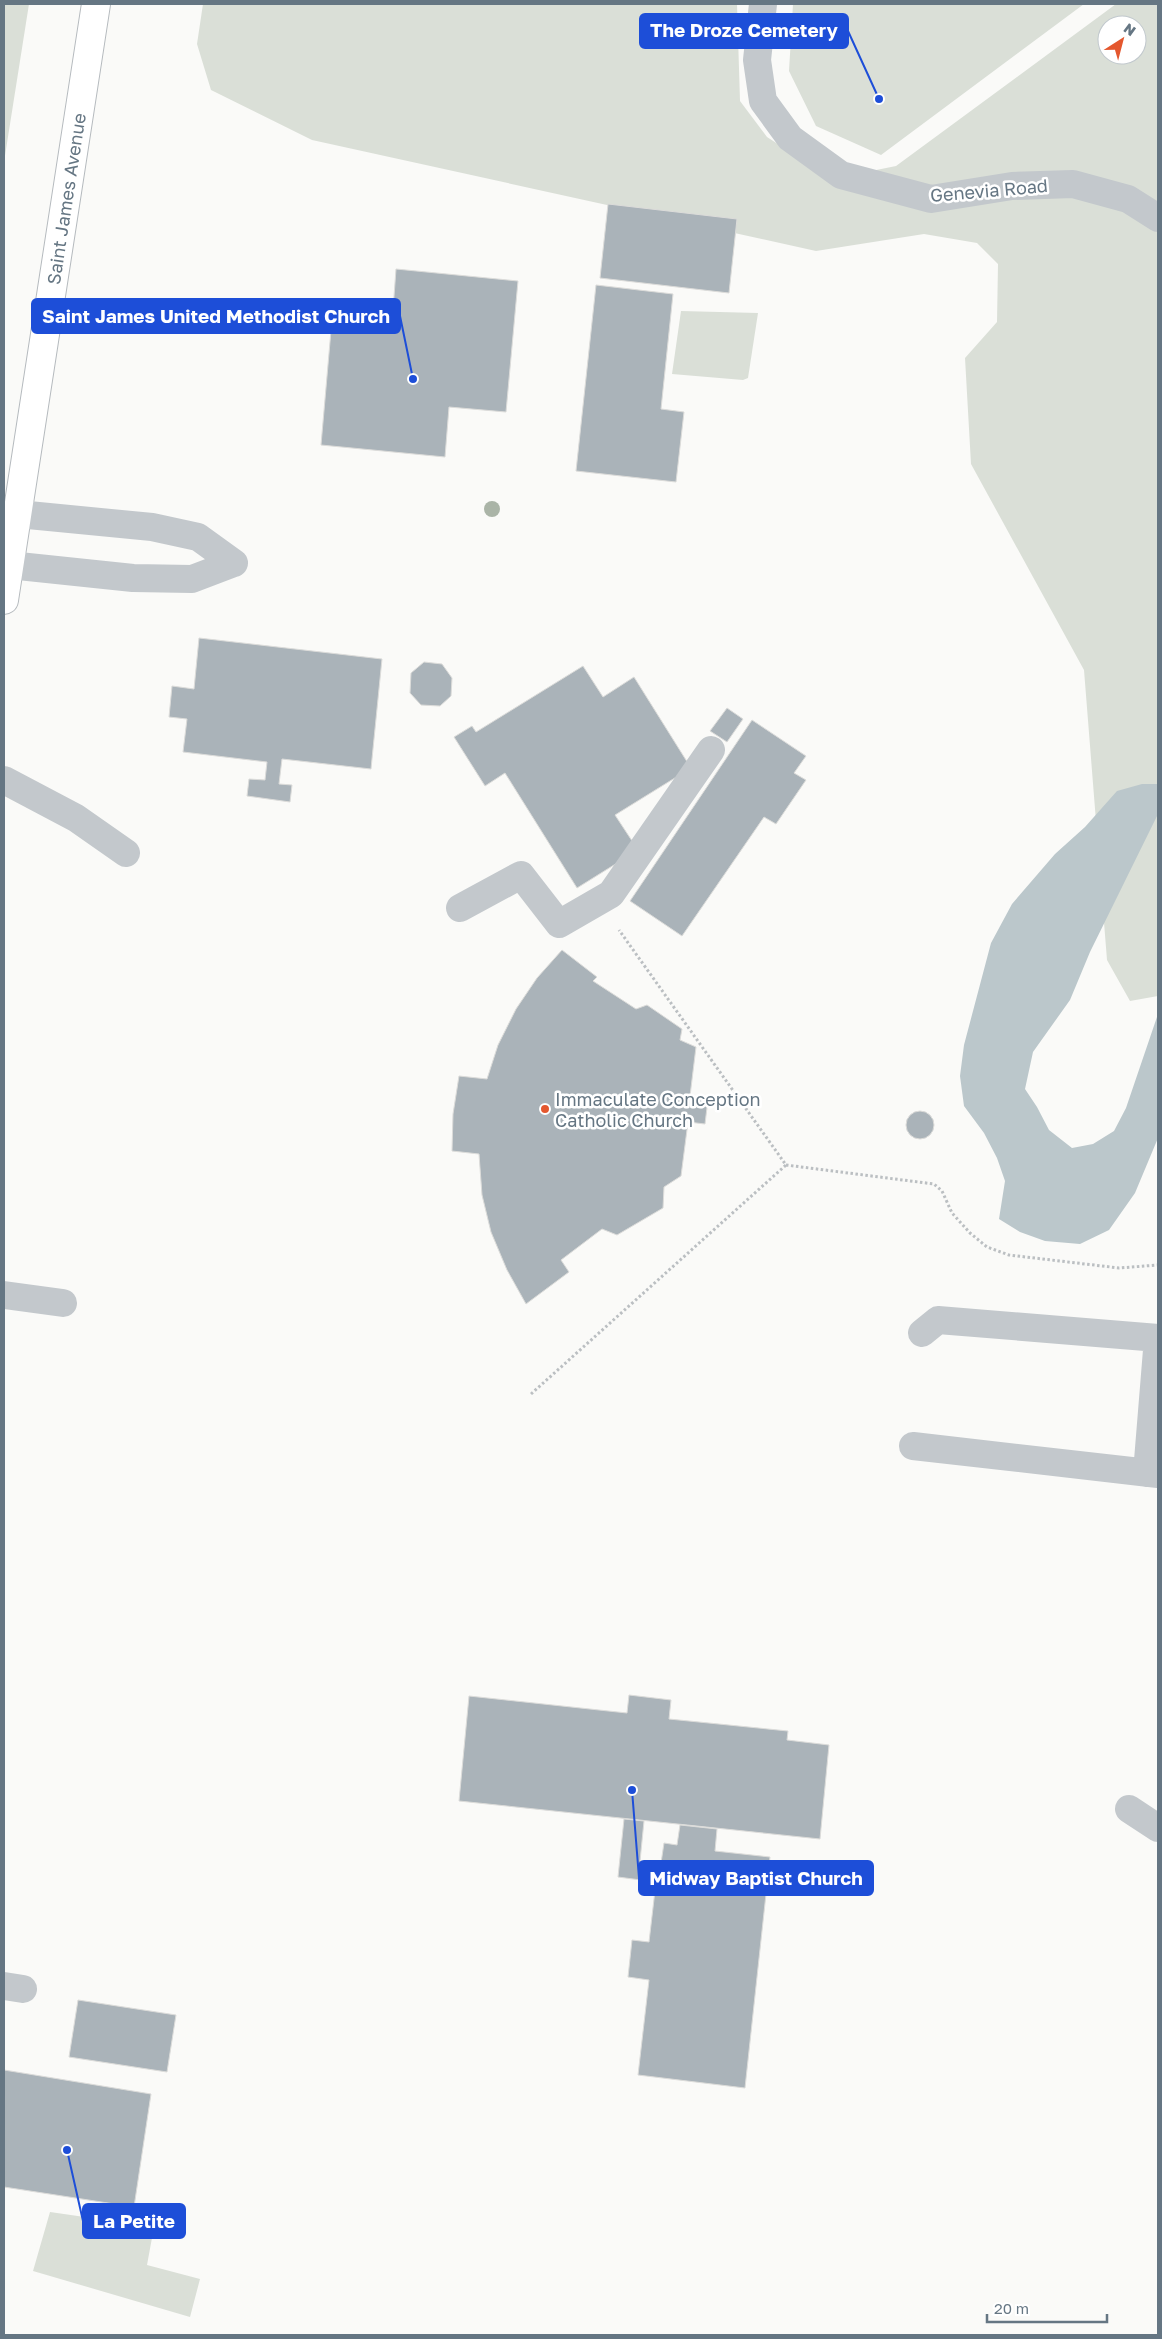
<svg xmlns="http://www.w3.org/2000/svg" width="1162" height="2339" viewBox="0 0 1162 2339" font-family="'Golos Text',sans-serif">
<rect width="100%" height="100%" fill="#fafaf8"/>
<path fill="#dadfd7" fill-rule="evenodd" d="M4,4H29L4,162Z
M203,4H737L740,101L767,137L832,179L896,166L1116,4H1158V996L1130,1001L1107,960L1084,670L971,464L965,358L997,322L998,264L977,243L924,234L816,251L312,140L211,90L197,44ZM1107,25H1137V55H1107Z
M793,4H1084L881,155L816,126L789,71Z
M681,311L758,313L748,378L743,380L672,374Z
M50,2212L154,2227L147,2265L200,2279L190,2317L33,2271Z"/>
<path fill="#bbc7cb" d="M1142,784H1158V814L1090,952L1070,1000L1033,1052L1025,1089L1037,1107L1049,1130L1072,1148L1093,1144L1114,1131L1126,1108L1158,1014V1138L1135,1193L1109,1230L1080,1244L1045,1241L1020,1232L999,1219L1005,1181L997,1158L984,1133L964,1106L960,1076L964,1045L991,943L1012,904L1055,854L1085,827L1117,791Z"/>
<path fill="#aab3b9" stroke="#dcdcda" d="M608,204L737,219L729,293L600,278Z
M396,269L518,281L506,412L449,407L445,457L321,445L332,319L392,324Z
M596,285L673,294L661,409L684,412L676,482L576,471Z
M199,638L382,659L371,769L282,759L279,784L292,785L290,802L247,796L249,779L265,780L267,762L183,752L187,719L169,717L172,686L194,689Z
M424,662L442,664L452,678L451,696L440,706L421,705L410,693L411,673Z
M583,666L603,697L634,677L691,768L615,815L638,850L577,888L505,773L485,786L454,737L472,726L476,732Z
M727,708L743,719L727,742L710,731Z
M752,720L806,756L794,773L806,780L776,824L764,817L682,936L630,901Z
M562,950L597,977L593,981L636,1009L647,1005L682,1029L680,1040L696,1047L690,1096L708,1099L705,1124L688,1122L681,1176L664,1187L663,1208L617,1235L602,1229L561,1260L569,1272L526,1304L507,1270L491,1232L482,1195L479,1154L452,1151L453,1114L459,1076L487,1079L498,1045L516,1009L537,978Z
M906 1125a14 14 0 1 1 28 0a14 14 0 1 1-28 0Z
M629,1695L671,1700L669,1719L788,1731L787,1740L829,1745L820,1839L459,1801L469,1696L627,1713Z
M624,1819L644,1821L640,1861L661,1863L664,1843L677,1845L680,1825L717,1829L715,1851L770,1857L745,2088L638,2075L649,1980L628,1977L632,1940L649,1942L656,1882L618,1877Z
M78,2000L176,2015L167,2072L69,2057Z
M4,2070L151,2094L134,2207L4,2187Z"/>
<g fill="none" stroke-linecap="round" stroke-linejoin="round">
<defs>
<g id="major">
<path id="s1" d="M4,600L96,4"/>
</g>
</defs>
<use href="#major" stroke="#b5babe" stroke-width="30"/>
<path stroke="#bbbfc2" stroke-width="3" stroke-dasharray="2.5 2.5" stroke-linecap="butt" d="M786,1165L934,1184L942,1191L952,1213L970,1233L987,1247L1009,1255L1119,1268L1158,1265
M531,1394L786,1165L619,930"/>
<path stroke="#c3c8cc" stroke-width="28" d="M763,4L757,60L763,101L790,138L841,175L931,199L1012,186L1073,184L1128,199L1158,218
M18,514L152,527L198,537L234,563
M9,565L133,578L192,579L234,563
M4,780L76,818L126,853
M460,908L521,875L559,924L611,894L711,750
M4,1295L63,1303
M922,1333L938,1320L1158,1338
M913,1446L1158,1474
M1147,1473L1158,1338
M1129,1809L1158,1828
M4,1986L23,1989"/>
<use href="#major" stroke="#fff" stroke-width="28"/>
</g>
<circle fill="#aab4a7" cx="492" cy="509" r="8"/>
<circle fill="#e4572e" stroke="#fff" stroke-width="2" cx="545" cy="1109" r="5"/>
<g text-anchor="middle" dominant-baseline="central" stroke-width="5" stroke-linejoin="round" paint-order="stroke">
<g font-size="18" fill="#657683" stroke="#fff">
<text transform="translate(989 190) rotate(-5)">Genevia Road</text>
<text stroke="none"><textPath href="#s1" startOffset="406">Saint James Avenue</textPath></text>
</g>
<g font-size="18" fill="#657683" stroke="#fff" text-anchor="start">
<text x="555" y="1099">Immaculate Conception<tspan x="555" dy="21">Catholic Church</tspan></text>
</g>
</g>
<path fill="none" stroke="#1d4ed8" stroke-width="2" d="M879 99L848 31M413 379L400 316M632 1790L639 1878M67 2150L83 2221"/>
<g fill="#1d4ed8" stroke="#fff" stroke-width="2">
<circle cx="879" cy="99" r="5"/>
<circle cx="413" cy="379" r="5"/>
<circle cx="632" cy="1790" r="5"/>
<circle cx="67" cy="2150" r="5"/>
</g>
<g fill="#1d4ed8" stroke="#1d4ed8" stroke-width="2">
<rect x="640" y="14" width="208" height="34" rx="5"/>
<rect x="32" y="299" width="368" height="34" rx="5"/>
<rect x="639" y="1861" width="234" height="34" rx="5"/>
<rect x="83" y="2204" width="102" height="34" rx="5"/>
</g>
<g font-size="19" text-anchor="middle" font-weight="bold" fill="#fff">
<text x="744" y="37">The Droze Cemetery</text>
<text x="216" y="323">Saint James United Methodist Church</text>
<text x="756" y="1885">Midway Baptist Church</text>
<text x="134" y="2228">La Petite</text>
</g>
<rect width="1162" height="2339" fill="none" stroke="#657683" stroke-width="10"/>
<g transform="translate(1122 40) rotate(36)"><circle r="24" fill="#ffffff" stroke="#c1c8cd"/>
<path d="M0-4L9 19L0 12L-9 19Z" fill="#e4572e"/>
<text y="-8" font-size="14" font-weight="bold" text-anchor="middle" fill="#657683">N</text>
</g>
<path d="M987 2314v8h120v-8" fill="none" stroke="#657683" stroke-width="2.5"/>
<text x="994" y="2314" font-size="15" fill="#657683" stroke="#ffffff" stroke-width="4" paint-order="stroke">20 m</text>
</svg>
